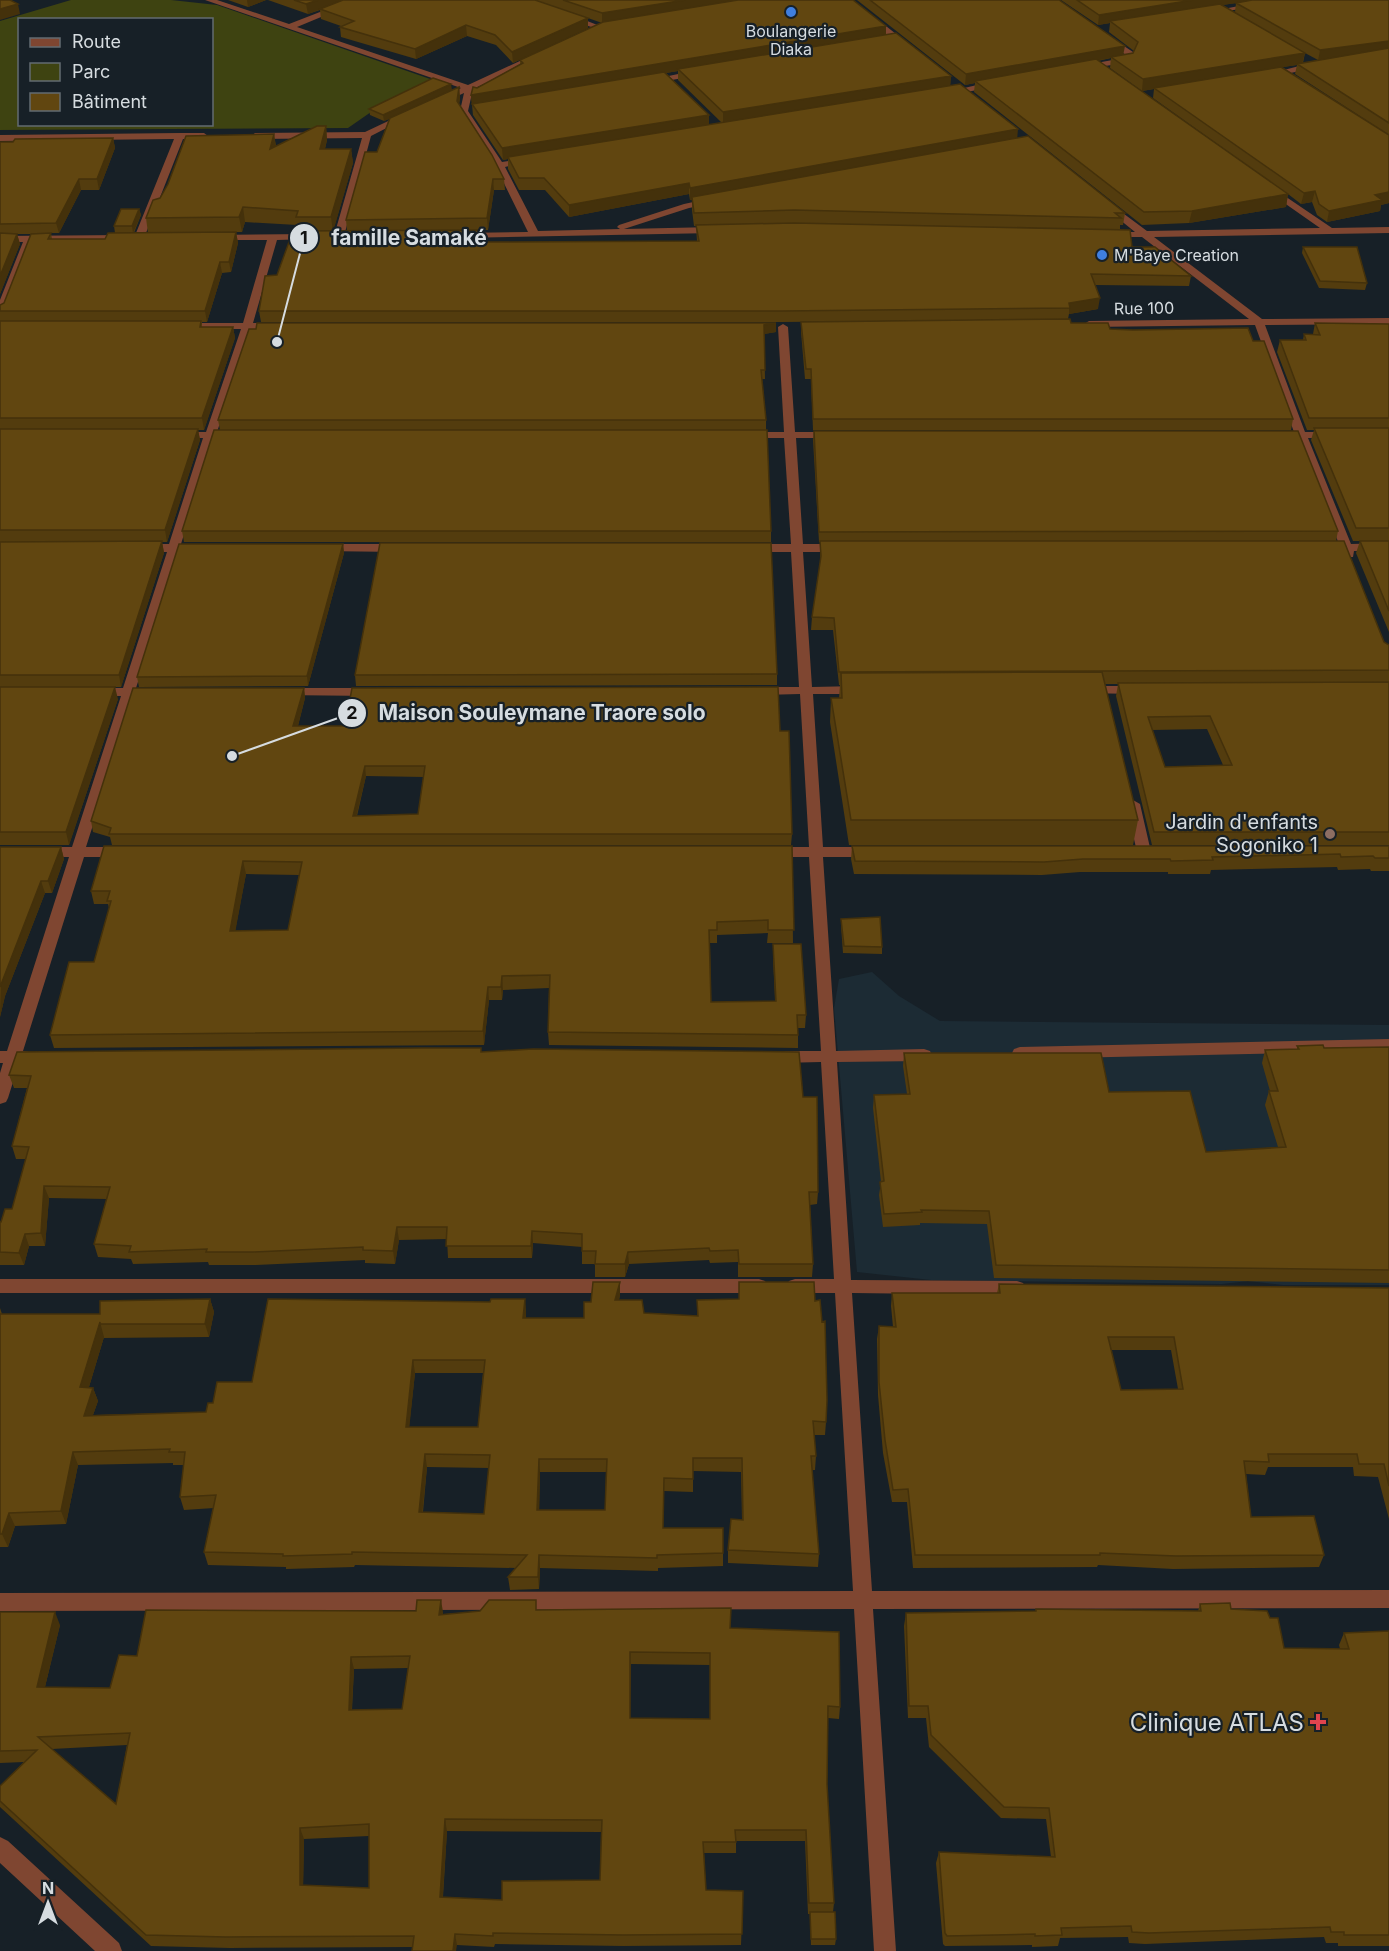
<svg xmlns="http://www.w3.org/2000/svg" width="1389" height="1951" viewBox="0 0 1389 1951" font-family="Inter,sans-serif">
<rect width="100%" height="100%" fill="#172027"/>
<path fill="#1c2b34" d="M872,972L899,996L940,1021L1389,1025V1285H1283L1248,1281L1222,1284L931,1280L857,1272L834,1008L839,979Z"/>
<path fill="#3e4311" fill-rule="evenodd" d="M71,0H171L217,5L433,80L371,112L348,128L0,130V21ZM20,20H212V124H20Z"/>
<g fill="none" stroke-linecap="round" stroke-linejoin="round">
<path fill="#7f4631" fill-rule="evenodd" d="M205,0H217L289,24L351,0H362L297,27L468,85L535,54H541V58L473,89L468,111L502,162L526,158L531,161L505,167L538,231L620,229L617,227L619,225L684,204L712,198L715,199V203L689,208L624,229L714,227L719,230L714,233L459,238L457,236L462,233L528,232L495,165L460,111L464,93L445,102L438,100L461,88Z
M844,0H853L910,45V49H904Z
M1271,0H1290L1211,14L1207,12Z
M566,15H572L605,28L601,30L566,19Z
M1106,38H1112L1133,52L1131,62L1079,70V66L1124,58L1126,55L1106,42Z
M1315,62L1319,65L1318,67L1268,78L1264,75Z
M697,70L700,71V75L649,84L645,81Z
M994,81L998,84L997,86L947,96L943,93Z
M401,115L408,117L371,136L344,236L339,239L334,236L362,138L255,139L251,136L255,133L365,132Z
M180,133H204L208,136L204,139H183L144,238L139,241L134,238L174,139L0,141V135Z
M1270,186L1332,228L1389,227V233L1154,237L1262,319L1389,318V324L1265,325L1305,432H1332L1338,435L1332,438H1308L1351,544L1389,543V551H1354L1353,557H1345L1342,551L1326,552L1320,548L1326,544H1339L1297,438H1281L1275,435L1281,432H1294L1255,325L1089,327L1084,324L1089,321L1249,319L1142,237H1107L1105,235L1110,232H1135L1104,207L1112,205L1147,231L1320,228L1267,191L1265,189Z
M309,234L312,235V239L277,240L253,323H276L281,326L276,329H251L217,432H231L237,435L231,438H214L181,544H198L204,548L198,552H179L136,688H153L159,692L153,696H134L86,847H123L130,852L123,857H84L23,1051L39,1053L41,1057L39,1061L19,1063L8,1098L6,1102L0,1104V1073L3,1063H0V1051H7L69,857H42L35,852L42,847H72L121,696H96L90,692L96,688H123L167,552H144L138,548L144,544H169L203,438H180L174,435L180,432H206L241,329H183L178,326L183,323H243L267,240H216L213,239V235Z
M126,235L129,236V240L32,242L5,313L0,316V300L23,242H0V236Z
M783,324L788,327L795,432H834L840,435L834,438H796L803,544H840L846,548L840,552H803L812,687L858,686L864,690L858,694H813L823,847H870L877,852L870,857H823L836,1051L924,1049L930,1051L932,1055L930,1059L924,1061L837,1062L851,1280L1017,1281L1023,1283L1026,1288L1023,1293L1017,1295L852,1293L872,1591L1389,1590V1608L873,1609L896,1951H874L854,1609L0,1611V1593L853,1591L835,1293H795L789,1291L786,1286L789,1281L795,1279H834L821,1062L780,1063L774,1061L772,1057L774,1053L780,1051H821L809,857H774L767,852L774,847H809L800,694L759,695L753,691L759,687H799L791,552H753L747,548L753,544H791L784,438H747L741,435L747,432H784L778,327Z
M324,544H399L405,548L399,552L320,551V545Z
M1086,686H1137L1143,690L1137,694L1081,693L1080,690L1081,687Z
M285,688H372L378,692L372,696L280,695L279,692L280,689Z
M1133,800L1140,804L1151,852L1144,857L1137,852L1126,804Z
M1389,1039V1051L1020,1059L1014,1057L1012,1053L1014,1049L1020,1047Z
M0,1279H759L765,1281L768,1286L765,1291L759,1293H0Z
M0,1837L8,1841L119,1943L122,1951H95L0,1863Z"/>
</g>
<path fill="#533c0e" fill-rule="evenodd" d="M228,0H266L248,7Z
M268,0H853L886,35L951,76L950,86L1017,138L1125,213L1123,225H1120V230L1132,247L1191,276L1189,286L1095,285L1098,309L1069,314L1068,319L783,322H261L259,311L277,275L297,231V225L245,222L242,232H236L238,243L231,272L222,273L207,322H202V327H233L235,338L204,430H198L200,440L167,542H162L164,553L121,687H0V542H110H0V305L4,303L31,234H17L20,244L0,294V142L113,138L115,148L99,190H81L59,233H51L52,239H105L115,233L114,226L139,209L141,215L134,233H148L146,218L160,198L274,134L276,146L326,126L327,140L325,149H351L353,163L333,231H347L346,220L377,152L389,119L384,121L370,115L369,109L452,90L459,87L460,98L459,104L504,179L505,190H494L488,230H482L483,242L697,241L696,226H694L692,210V200H690L689,194L569,217L545,190H519L508,169V159L503,160L473,115L471,95L477,88L520,64V60L602,23L574,13L588,18V28L513,63L496,45L467,36L416,59L341,37L340,27L341,26L321,19L320,10L308,14ZM678,71V80L722,123L709,125V115L666,73Z
M857,0H1059L1123,55L1133,53L1134,51L1109,32L1110,23L1098,25L1061,0H1389V203L1381,205L1380,211L1327,222L1317,215L1312,202L1301,204L1288,194L1286,207L1189,223L1142,225L974,92L975,83L965,85ZM1236,3L1235,12L1222,5ZM1305,53L1318,60L1303,63ZM1111,58L1110,68L1142,91L1154,89L1153,98L1276,186L1098,61ZM1297,65L1295,74L1389,135L1282,67Z
M1303,247L1367,283L1365,290L1319,288L1302,253Z
M801,322L1071,323L1110,329L1253,341L1293,419L1291,430H813L811,379H805L801,332Z
M776,323V332L764,334L765,379H762L766,420V430H220L218,420Z
M1315,323L1389,324V541H1353L1311,440L1314,430H1307L1277,352L1280,340H1303L1304,334H1313Z
M814,431L1338,531L1336,541L1384,642L1389,645V845H1152L1116,696L1118,684H1105L1138,820L1133,845H849L830,722L831,698H839L840,685H839L833,630H811L812,617L820,563V542H819L813,440ZM1207,729L1223,765L1165,767L1152,730Z
M182,531H771V542H184Z
M1360,541H1389V632L1356,553Z
M343,544L344,553L308,686L139,687L137,677Z
M777,674V685L356,686L355,675Z
M0,687L118,699L69,845H0Z
M304,688L305,698L298,726L780,731L792,834L791,845H112L110,837L93,832L91,821ZM366,776L424,777L418,814L357,816Z
M104,846H792L793,943H767L768,933L717,935V943H710L711,1002L775,1001L773,958V944L806,1015L805,1028H798V1048L549,1045L548,1032L549,988L503,990L502,1000H489L484,1045L54,1048L50,1035L94,962L109,908L108,904H94L91,891ZM246,874L299,875L288,930L235,931Z
M852,846H1389V871H1371L1370,869L1338,870L1337,867L1211,870L1210,874H1168V872H1080L1042,875L854,874L851,859Z
M0,847H61L64,859L52,893H45L5,996L0,1017Z
M841,919L882,947V954L843,953L841,926Z
M1297,1046L1324,1048L1389,1047V1283L994,1278L987,1224L920,1223V1225L883,1227L879,1195L881,1182L873,1108L874,1095L907,1094L903,1066L904,1053L1109,1092L1206,1152L1278,1147L1265,1105L1269,1091H1270L1262,1063L1265,1050L1297,1049Z
M482,1052L803,1097L818,1192L817,1204L810,1205L813,1264L812,1277H738V1262L710,1263L709,1260L629,1264L625,1277H595V1264H582V1247L533,1243L532,1258H448L447,1239L399,1240L395,1264L365,1263V1260L256,1265H209L208,1262L133,1264L131,1259L98,1257L94,1244L107,1199L49,1198L45,1246H29L24,1265H0V1222L12,1209L26,1159H16L12,1146L27,1088H14L9,1075Z
M620,1282V1295L619,1300L644,1313L697,1316V1300L739,1299V1282L815,1301L826,1422L825,1435H814L816,1456L815,1470H812L819,1554L818,1567L728,1563V1550L742,1520L741,1472L693,1471V1492L664,1491L663,1528H723V1566L658,1568V1571L540,1568L539,1589L510,1590L508,1577L516,1568L355,1565L354,1567L286,1569V1567L208,1565L204,1552L214,1508L184,1510L180,1497L184,1465H173V1463L78,1465L66,1524L15,1526L8,1547H0V1308L2,1314H100L210,1299L214,1312L209,1337L104,1338V1337L89,1387L93,1388L98,1401L93,1415L206,1412L213,1403L252,1382L490,1302L525,1299L526,1318H584L591,1302ZM415,1373H483L478,1427H409ZM427,1467L489,1468L484,1514L423,1512ZM540,1472H606L605,1510H539Z
M999,1284L1389,1288V1519L1378,1477L1354,1476L1353,1467H1268L1265,1475L1246,1474L1251,1517L1324,1555L1319,1567L1173,1569L1098,1565L1097,1567L913,1568L907,1502H892L883,1453L878,1395L877,1339L879,1326L893,1327L891,1306L892,1293H997ZM1111,1350H1171L1178,1389L1121,1390Z
M1200,1604L1231,1609L1284,1648L1340,1649L1339,1645L1344,1633L1389,1631V1946H1338V1943H1326L1324,1937L1145,1944L1129,1943L1128,1937L1060,1938L1058,1946L1032,1947V1945L945,1946L943,1944L936,1863L939,1852L1051,1857L1046,1819L1001,1818L929,1747L926,1718H908L904,1626L906,1613L1035,1611L1036,1609L1198,1611Z
M537,1610L731,1628L840,1707L839,1719L828,1718L827,1784L834,1903L833,1912L836,1939L835,1945H811L810,1914H808L805,1841H736V1853H704L706,1890L743,1891L741,1945L623,1946L495,1944L494,1947L457,1945L412,1947L230,1948L151,1946L0,1807V1786L24,1762L0,1763V1612L60,1625L45,1687L110,1688L137,1656L443,1612V1614ZM631,1664L710,1665V1719L630,1718ZM408,1668L402,1709L352,1710L354,1669ZM127,1745L116,1804L52,1749ZM447,1831L601,1832L600,1880L502,1900L443,1897ZM369,1836V1888L303,1885L304,1839Z"/>
<path fill="#44310b" d="M247,0H266L248,7Z
M318,0H345L308,14L306,4Z
M685,0H750L602,23V13Z
M1193,0H1256L1112,22L1110,21V23L1098,25L1099,15Z
M18,4L20,14L0,20V9Z
M588,18V28L513,63L512,52Z
M466,25L467,36L416,59L415,49Z
M886,26V37L678,69V71L472,105L471,95Z
M1389,41V51L1318,61L1320,50Z
M1125,46L1123,56L1111,57V58L977,82L975,81V83L965,85L966,74Z
M1305,53L1302,64L1142,91L1143,79Z
M951,76L950,88L723,124V112Z
M451,84L452,90L384,121L383,115Z
M459,87L460,98L458,112L457,101Z
M709,115V126L508,157V159L503,160L502,148Z
M326,126L327,140L321,164L320,149Z
M1018,129L1017,141L690,200V188Z
M274,134L276,148L270,149Z
M113,138L115,148L99,190L97,179Z
M351,149L353,163L333,232L331,217Z
M79,179L81,190L59,233L56,223Z
M493,179L494,190L488,230L487,218Z
M689,183V194L569,217V205Z
M1315,191L1312,202L1301,204L1304,193Z
M1389,192V203L1381,205L1380,211L1327,222L1329,211L1375,195Z
M1288,194L1286,207L1189,223L1192,211Z
M243,207L245,222L242,232L239,217Z
M139,209L141,215L133,233L132,226Z
M236,232L238,243L231,272L229,262Z
M17,234L20,244L0,294V276Z
M220,262L222,273L207,322L205,311Z
M1100,298L1098,309L1069,314V303Z
M776,323V332L764,334V325Z
M233,327L235,338L204,430L202,418Z
M198,429L200,440L167,542L165,530Z
M162,541L164,553L121,687L119,675Z
M343,544L344,553L308,686L307,676Z
M115,687L118,699L69,845L66,832Z
M304,688L305,698L295,737L293,726Z
M365,766L366,776L354,826L353,816Z
M61,847L64,859L52,893L48,881Z
M243,861L246,874L233,944L230,931Z
M41,881L45,893L5,996L0,1017L1,983Z
M502,976L503,990L502,1000L501,987Z
M488,987L489,1000L484,1045L483,1031Z
M44,1186L49,1198L45,1246L41,1233Z
M397,1227L399,1240L395,1264L393,1251Z
M532,1231L533,1243L532,1258L531,1246Z
M25,1234L29,1246L24,1265L19,1253Z
M628,1252L629,1264L625,1277V1264Z
M620,1282V1295L616,1314L615,1300Z
M210,1299L214,1312L209,1337L205,1324Z
M525,1299L526,1313L525,1332L523,1318Z
M100,1322L104,1337L85,1400L80,1387Z
M413,1360L415,1373L408,1440L406,1427Z
M93,1388L98,1401L88,1429L84,1416Z
M73,1452L78,1465L66,1524L61,1511Z
M425,1454L427,1467L421,1525L419,1512Z
M539,1459L540,1472L539,1523L537,1510Z
M9,1513L15,1526L8,1547L2,1534Z
M539,1555L540,1568L539,1589L538,1577Z
M441,1600L443,1612L441,1627L439,1615Z
M55,1612L60,1625L42,1699L37,1687Z
M351,1657L354,1669L351,1722L349,1710Z
M445,1819L447,1831L442,1908L440,1897Z
M300,1828L304,1839L303,1897L300,1885Z
M455,1934L457,1945L456,1951H453Z"/>
<path fill="#614610" stroke="#44310b" stroke-width="1.5" fill-rule="evenodd" d="M0,0H10L18,4L0,9Z
M294,0H318L306,4Z
M343,0H535L588,18L512,52L495,35L466,25L415,49L340,27L354,21L320,9Z
M563,0H685L602,13Z
M738,0H853L886,26L471,95L473,87L477,88L523,63L520,60L603,22Z
M870,0H1059L1125,46L966,74Z
M1077,0H1193L1099,15Z
M1252,0H1389V41L1320,50L1236,3Z
M1220,4L1305,53L1143,79L1111,57L1133,53L1138,42L1110,21Z
M896,33L951,76L723,112L678,69Z
M1389,48V123L1297,64Z
M1096,59L1288,194L1192,211L1144,212L975,81Z
M1281,67L1389,135V192L1375,195L1382,200L1329,211L1319,204L1315,191L1304,193L1154,88Z
M664,72L709,115L502,148L472,104Z
M433,78L451,84L383,115L369,109Z
M960,84L1018,129L690,188L689,183L569,205L544,178H519L508,157Z
M459,87L457,101L492,155L504,179H493L487,218L346,220L365,152H377L390,118Z
M317,126H326L320,149H351L331,217H296L298,211L243,207L239,217L146,218L153,200L160,198L168,184L186,136L274,134L270,149Z
M1028,136L1125,213H1115L1121,218L794,210L694,213L692,197Z
M113,138L97,179H79L56,223L0,224V142H13L15,139Z
M121,209H139L132,226H114Z
M794,223L1130,230L1132,247H1155L1191,276L1091,274L1100,298L1069,303L1070,308L783,311H259L265,276L277,275L293,231L482,230L483,242L699,241L696,225Z
M236,232L229,262H220L205,311H0V305L4,303L31,234L51,233L48,239H105L108,233Z
M0,233L17,234L0,276Z
M1303,247H1357L1367,283L1320,281Z
M1070,319L1071,323H1108L1110,329L1133,330L1248,328L1253,341H1264L1293,419H813L811,369H806L801,322Z
M0,321H201L200,327H233L202,418H0Z
M257,323H776L764,325L765,370H761L766,420H218L249,329H256Z
M1315,323L1389,324V418H1309L1280,340H1306L1304,334L1320,335Z
M1314,428H1389V528H1356Z
M0,429H198L165,530H0Z
M214,430H767L771,531H182Z
M814,431H1298L1338,531L819,532Z
M162,541L119,675H0V542Z
M820,541H1344L1384,642L1389,645V670L839,672L834,618L812,617L821,556Z
M1360,541H1389V611Z
M380,543H771L777,674L355,675Z
M179,544H343L307,676L137,677Z
M1102,672L1138,820H851L831,698H842L841,673Z
M1389,682V832H1154L1118,683ZM1210,716L1232,765L1165,767L1148,717Z
M0,687H115L66,832H0Z
M778,687L780,731H789L792,834H109L111,828L91,821L133,688H304L293,726H345L352,688ZM365,766H425L418,814L353,816Z
M104,846H792L794,930H768V920L717,922V930H709L711,1002L776,1001L773,944H801L806,1015H797L798,1035L548,1032L550,975L502,976L501,987H488L483,1031L50,1035L69,962H94L111,901H107L110,891H91ZM243,861L302,862L288,930L230,931Z
M852,846H1389V858H1375L1373,856L1341,857L1340,854L1212,857L1213,860L1171,861L1170,859H1083L1044,862L855,861Z
M0,847H61L48,881H41L0,987Z
M880,917L882,947L844,946L841,919Z
M1323,1045L1324,1048L1389,1047V1270L996,1265L989,1211L921,1210L922,1212L884,1214L880,1182L884,1181L874,1095L910,1094L904,1053H1101L1109,1092L1190,1091L1206,1152L1286,1147L1269,1091H1278L1265,1050L1299,1049L1297,1046Z
M421,1048H481V1052L533,1049L799,1052L803,1097H817L818,1192H809L813,1264H739L738,1250L710,1251L709,1248L628,1252L625,1264H595L596,1251H582V1234L532,1231L531,1246H446L447,1227H397L393,1251L363,1250V1247L253,1252H206L207,1249L129,1252L131,1246L94,1244L110,1187L44,1186L41,1233L25,1234L19,1253L0,1252V1222H1L5,1209H12L29,1147L12,1146L31,1076L9,1075L17,1052Z
M593,1282H620L615,1300H642L644,1313L698,1316L697,1300L739,1299V1282H814L815,1301L820,1300L822,1322L825,1321L827,1400L826,1422L813,1421L816,1456H811L819,1554L728,1550L731,1519L743,1520L742,1458H693V1479L664,1478L663,1528H723V1553L657,1555V1558L539,1555L538,1577H508L527,1555L352,1552V1554L283,1556V1554L204,1552L216,1495L180,1497L185,1452H169L170,1449L73,1452L61,1511L9,1513L2,1534H0V1314H100V1301L210,1299L205,1324H100V1322L80,1387L93,1388L84,1416L206,1412L208,1403H213L217,1382H252L268,1299L490,1302L491,1299H525L523,1318H584V1302H591ZM413,1360H485L478,1427H406ZM425,1454L490,1455L484,1514L419,1512ZM539,1459H607L605,1510H537Z
M999,1284L1389,1288V1486L1384,1464H1359L1357,1454H1268L1269,1462L1244,1461L1251,1517L1314,1516L1324,1555L1176,1556L1100,1553V1555H915L908,1489L893,1490L885,1440L879,1382V1326L896,1327L892,1293H1000ZM1108,1337H1174L1183,1389L1121,1390Z
M417,1600H441L439,1615L480,1611L489,1600H536V1610L731,1608L730,1628L839,1632L840,1707L828,1706L827,1784L834,1903H809L806,1830H735L736,1842H703L706,1890L743,1891L742,1934L623,1935L493,1933V1936L455,1934L453,1951H412L414,1936L226,1937L146,1935L0,1801V1786L37,1750L0,1751V1612H55L37,1687L110,1688L119,1655L137,1656L146,1610L416,1611ZM630,1652L710,1653V1719L630,1718ZM410,1656L402,1709L349,1710L351,1657ZM130,1733L116,1804L38,1737ZM445,1819L602,1820L600,1880L502,1881V1900L440,1897ZM369,1824V1888L300,1885V1828Z
M1230,1603L1231,1609L1267,1611L1270,1618H1278L1284,1648L1349,1649L1344,1633L1389,1631V1935H1344V1932H1331L1330,1927L1149,1933L1132,1932L1131,1926L1061,1928L1062,1935L1035,1936V1934L947,1936L945,1933L939,1852L1055,1857L1049,1808L1004,1807L931,1735L928,1706H909L906,1613L1036,1611V1609L1201,1611L1200,1604Z
M810,1912H835L836,1939H811Z"/>
<g fill="#3f7fe0" stroke="#172027" stroke-width="2">
<circle cx="791" cy="12" r="6"/>
<circle cx="1102" cy="255" r="6"/>
</g>
<circle fill="#8d6e63" stroke="#172027" stroke-width="2" cx="1330" cy="834" r="6"/>
<path fill="#e0444e" stroke="#172027" stroke-width="2" d="M1315 1713h6v6h6v6h-6v6h-6v-6h-6v-6h6z"/>
<g text-anchor="middle" dominant-baseline="central" stroke-width="4.5" stroke-linejoin="round" paint-order="stroke">
<g font-size="16" fill="#d6dce0" stroke="#172027">
<text x="791" y="31">Boulangerie<tspan x="791" dy="18">Diaka</tspan></text>
<text x="1114" y="255" text-anchor="start">M'Baye Creation</text>
</g>
<g font-size="16" fill="#d6dce0" stroke="#172027">
<text transform="translate(1144 308) rotate(-1)">Rue 100</text>
</g>
<g font-size="20" fill="#d6dce0" stroke="#172027" text-anchor="end">
<text x="1318" y="822">Jardin d'enfants<tspan x="1318" dy="23">Sogoniko 1</tspan></text>
</g>
<g font-size="24" fill="#d6dce0" stroke="#172027" text-anchor="end">
<text x="1304" y="1722">Clinique ATLAS</text>
</g>
</g>
<path fill="none" stroke="#d6dce0" stroke-width="2" d="M277 342L304 238M232 756L352 713"/>
<g fill="#d6dce0" stroke="#172027" stroke-width="2">
<circle cx="277" cy="342" r="6"/>
<circle cx="232" cy="756" r="6"/>
<circle cx="304" cy="238" r="15"/>
<circle cx="352" cy="713" r="15"/>
</g>
<g font-size="18" text-anchor="middle" font-weight="bold" fill="#111">
<text x="304" y="244">1</text>
<text x="352" y="719">2</text>
</g>
<g font-size="21" text-anchor="middle" font-weight="bold" fill="#d6dce0" stroke="#172027" stroke-width="4.5" stroke-linejoin="round" paint-order="stroke">
<text x="409" y="245">famille Samaké</text>
<text x="542" y="720">Maison Souleymane Traore solo</text>
</g>
<rect x="18" y="18" width="195" height="108" fill="#172027" stroke="#636b71" stroke-width="1.5"/>
<rect x="30" y="38" width="30" height="9" fill="#7f4631" stroke="#636b71" stroke-width="1.5"/>
<text x="72" y="48" font-size="18" fill="#d6dce0">Route</text>
<rect x="30" y="63" width="30" height="18" fill="#3e4311" stroke="#636b71" stroke-width="1.5"/>
<text x="72" y="78" font-size="18" fill="#d6dce0">Parc</text>
<rect x="30" y="93" width="30" height="18" fill="#614610" stroke="#636b71" stroke-width="1.5"/>
<text x="72" y="108" font-size="18" fill="#d6dce0">Bâtiment</text>
<g transform="translate(48 1903)" stroke="#172027" stroke-width="4.5" paint-order="stroke">
<path d="M0-4.5L10 22L0 15L-10 22Z" fill="#d6dce0"/>
<text y="-9" font-size="16" font-weight="bold" text-anchor="middle" fill="#d6dce0">N</text>
</g>
</svg>
